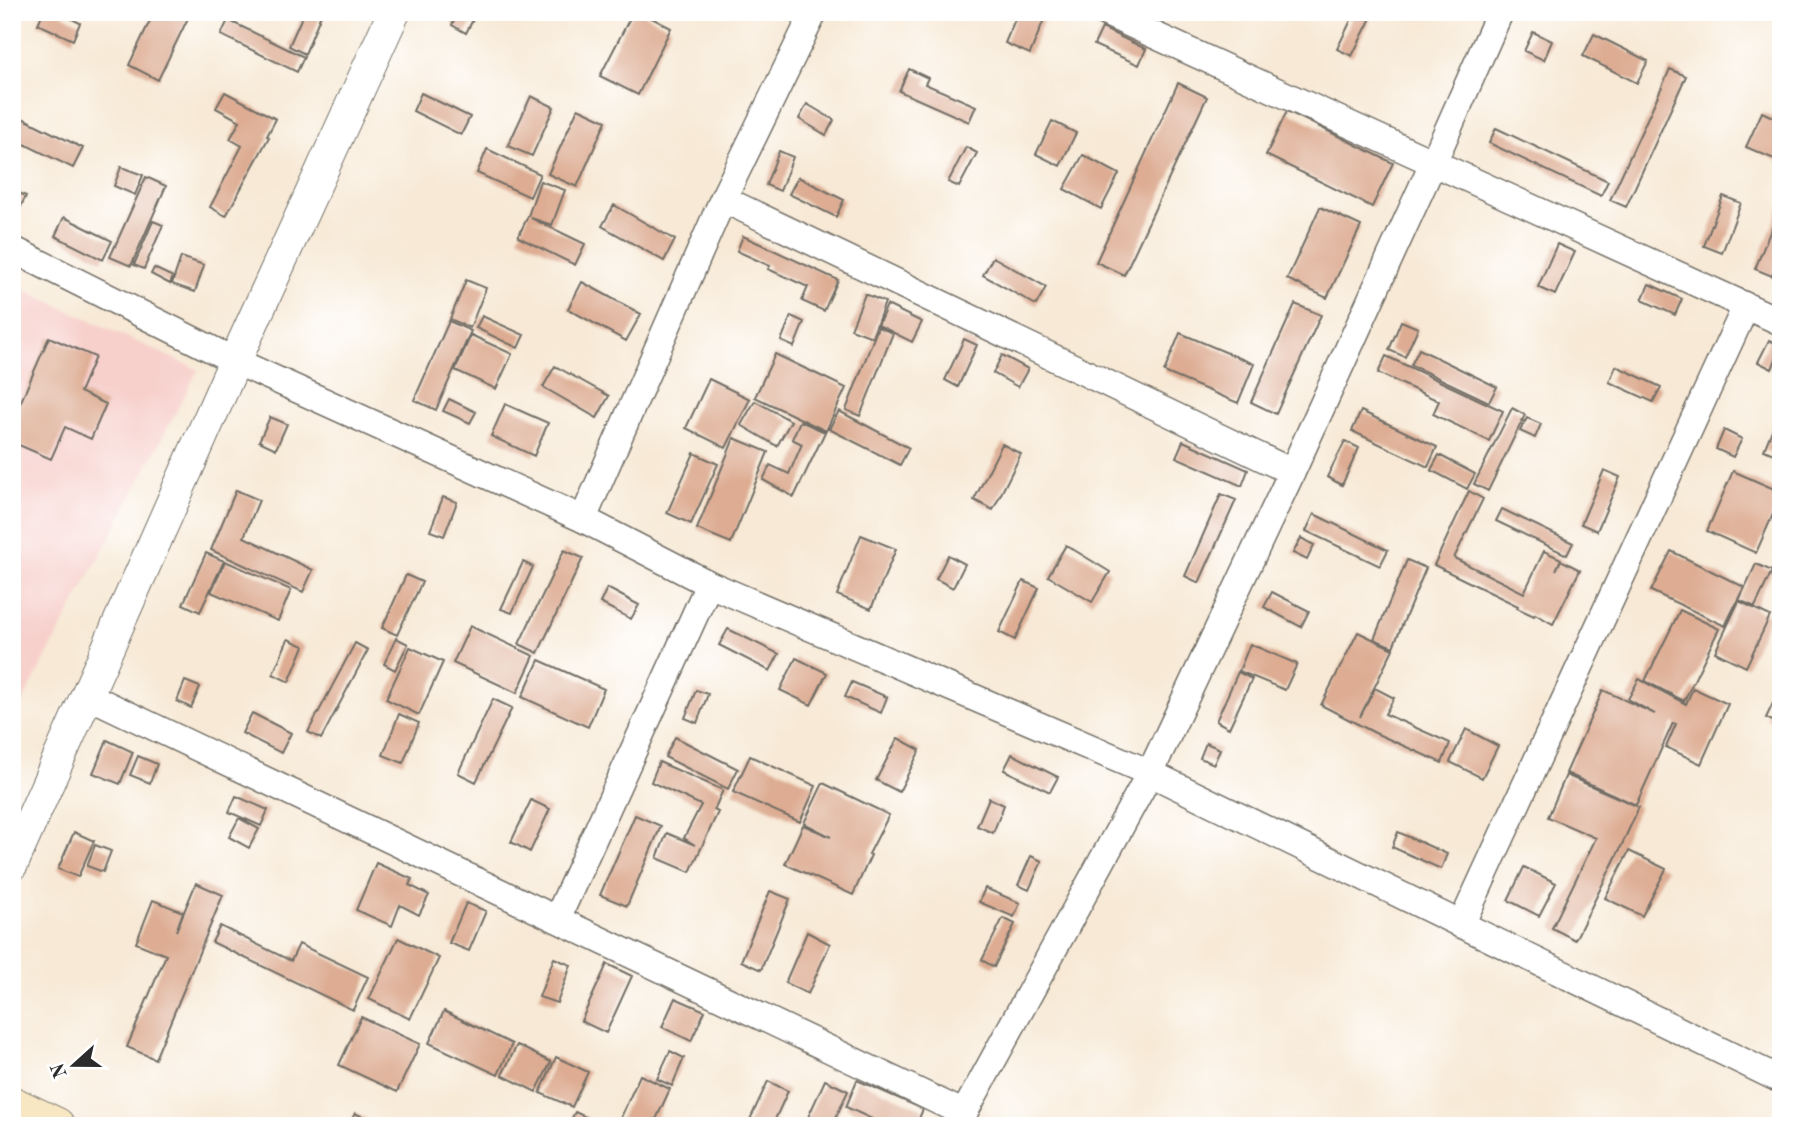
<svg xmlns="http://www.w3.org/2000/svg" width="1793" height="1138" viewBox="0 0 1793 1138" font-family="'Old Standard TT',serif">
<rect width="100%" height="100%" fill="#fff"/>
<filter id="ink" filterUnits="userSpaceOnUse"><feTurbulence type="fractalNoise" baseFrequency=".0143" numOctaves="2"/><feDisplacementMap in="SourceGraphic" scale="14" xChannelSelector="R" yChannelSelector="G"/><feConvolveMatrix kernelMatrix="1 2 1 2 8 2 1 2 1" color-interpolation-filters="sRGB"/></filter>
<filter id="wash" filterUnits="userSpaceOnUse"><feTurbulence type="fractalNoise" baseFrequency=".00686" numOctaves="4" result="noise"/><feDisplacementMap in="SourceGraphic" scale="28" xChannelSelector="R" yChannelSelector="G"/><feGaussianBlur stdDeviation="1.57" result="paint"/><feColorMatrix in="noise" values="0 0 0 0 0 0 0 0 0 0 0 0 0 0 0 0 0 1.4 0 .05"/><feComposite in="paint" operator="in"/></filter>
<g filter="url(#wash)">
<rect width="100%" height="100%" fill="#f7e9d5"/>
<path fill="#f7d0cc" d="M12,284L198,370L12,722Z"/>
<g id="blocks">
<path fill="#ddac92" d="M43,12H58L80,23L73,40L38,24Z
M154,12H191L158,80L129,65Z
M304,12H322L305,54L289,46Z
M458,12H477L466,33L452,25Z
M633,12H640L671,28L638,95L600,76Z
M1018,12H1047L1030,54L1005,43Z
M1355,12H1374L1352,56L1337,49Z
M228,20L304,57L297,72L221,35Z
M1102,28L1146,49L1139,65L1094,45Z
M1533,32L1552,41L1544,60L1524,51Z
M1594,34L1648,61L1637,83L1583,56Z
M909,69L928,78L925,84L976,106L969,122L899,91Z
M1670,69L1686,76L1626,207L1610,200Z
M1178,83L1207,97L1124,275L1096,262Z
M225,92L276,119L267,136L269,137L226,216L210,207L242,146L230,139L240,121L216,108Z
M421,93L470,117L461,135L413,111Z
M531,96L554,107L532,156L508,146Z
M807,104L834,120L826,135L799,119Z
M578,108L606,121L577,187L548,174Z
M1287,111L1393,163L1372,207L1266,155Z
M1762,112L1781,121V162L1746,147Z
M12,113L83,148L73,168L12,138Z
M1052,121L1076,133L1060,166L1036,154Z
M1496,128L1608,181L1601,196L1489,143Z
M966,147L977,153L959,187L948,182Z
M487,149L540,174L530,197L477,173Z
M779,151L793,157L780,191L766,185Z
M1083,155L1119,174L1101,209L1064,189Z
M121,167L143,175L135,195L114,186Z
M146,177L166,186L131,266L110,257Z
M798,177L844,200L836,217L789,194Z
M540,181L565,190L552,225L531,218L585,244L575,265L518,237L528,216Z
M12,190L26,196L16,216L12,215Z
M1723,196L1741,203L1722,253L1704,246Z
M614,205L675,240L664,261L602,226Z
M1781,205V254L1772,276L1755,269Z
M1320,207L1361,226L1327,298L1287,279Z
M64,217L112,241L103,260L55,236Z
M153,221L163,225L144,269L134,265Z
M743,236L838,280L824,311L802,301L808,287L768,269L770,266L737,251Z
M1557,244L1575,252L1555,295L1538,287Z
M181,257L204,265L195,292L172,284Z
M993,257L1046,287L1036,305L983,275Z
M154,268L173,277L170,284L151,274Z
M466,280L486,288L470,328L450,319Z
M582,282L641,314L626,341L568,309Z
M1649,284L1682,299L1675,315L1642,300Z
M865,294L885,302L872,337L851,329Z
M1295,304L1321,315L1276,414L1251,402Z
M887,305L922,322L912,342L878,325Z
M482,316L524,335L518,348L476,328Z
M791,316L804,322L794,347L781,341Z
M449,321L471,331L436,410L414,400Z
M1401,321L1418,328L1405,357L1389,350Z
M878,327L893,333L860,416L846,410Z
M1180,333L1254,364L1238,403L1164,372Z
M471,335L512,354L496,389L455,370Z
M49,337L95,357L80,392L106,404L91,439L65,427L51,459L12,442V422Z
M964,339L977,345L958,387L945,380Z
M1769,340L1781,346L1772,369L1758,362Z
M1419,349L1497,387L1489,402L1411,365Z
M775,354L846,388L826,431L755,397Z
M1002,355L1028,369L1018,387L993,373Z
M1386,356L1503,411L1489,441L1433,414L1439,401L1378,373Z
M555,366L609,396L597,418L543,387Z
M1616,366L1661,387L1653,402L1609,382Z
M709,379L750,399L726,448L686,428Z
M449,399L476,412L470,423L443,411Z
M755,401L791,421L777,446L741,425Z
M505,404L548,423L534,456L491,436Z
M1512,408L1525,415L1488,491L1474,484Z
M1781,408V457L1764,450Z
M839,411L909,448L900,465L829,429Z
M1361,411L1437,447L1428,467L1352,431Z
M270,417L287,424L276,449L259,441Z
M1527,418L1541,424L1535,438L1520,431Z
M800,421L825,432L794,497L763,480L770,465L789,474L802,444L792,439Z
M1724,430L1742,439L1733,457L1716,449Z
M734,438L768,452L731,543L697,529Z
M1183,441L1248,470L1242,486L1176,457Z
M1345,441L1359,448L1342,485L1327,477Z
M1002,444L1021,454L993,510L974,500Z
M694,453L718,464L691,524L667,513Z
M1439,455L1475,474L1467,489L1431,470Z
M1604,470L1620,477L1597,531L1581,524Z
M1733,471L1781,492V496L1756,553L1707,531Z
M236,490L259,500L244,537L313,570L303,592L211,550Z
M1469,491L1483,499L1454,558L1524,593L1544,551L1561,559L1556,570L1561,560L1580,570L1553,624L1535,614L1534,616L1517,608L1518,606L1434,565Z
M1221,494L1236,500L1199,583L1185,576Z
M443,497L457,502L444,536L430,531Z
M1502,509L1573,543L1567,555L1496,521Z
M1314,514L1388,550L1380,566L1306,531Z
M861,535L896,549L871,609L837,595Z
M1301,538L1314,545L1307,560L1293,553Z
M1066,545L1110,572L1092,602L1048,576Z
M564,550L583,558L538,653L519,644Z
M1671,551L1744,587L1725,626L1651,591Z
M206,553L224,561L200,612L183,604Z
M948,555L965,564L953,588L936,579Z
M1407,560L1426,568L1393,647L1374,639Z
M225,561L291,590L278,621L211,592Z
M523,562L533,567L512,613L501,609Z
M1756,564L1772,571L1755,607L1739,600Z
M406,575L422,582L397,635L382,628Z
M1023,581L1039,588L1015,640L999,632Z
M607,588L639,605L631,619L600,603Z
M1272,592L1309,611L1301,627L1264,607Z
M1739,601L1770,616L1746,667L1715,652Z
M1680,610L1719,629L1684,701L1645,681Z
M470,626L534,656L517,693L453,663Z
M728,629L779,654L770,671L719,645Z
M1358,632L1393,649L1360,717L1375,688L1394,698L1385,714L1450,743L1442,763L1375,733L1321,705Z
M396,638L408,644L395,670L384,664Z
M288,639L304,646L289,682L273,674Z
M355,643L368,650L321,739L308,732Z
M1250,644L1297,664L1285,690L1239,671Z
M410,647L443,662L419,715L386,699Z
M796,658L827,673L811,705L780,690Z
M539,660L604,689L588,727L522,697Z
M1238,672L1252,679L1229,728L1216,721Z
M1639,679L1686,704L1693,688L1728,704L1701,764L1666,747L1676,724L1673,723L1636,805L1566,773L1603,690L1655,714L1628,699Z
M185,681L200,687L191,708L177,701Z
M852,682L887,697L881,713L845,697Z
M696,690L708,694L697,723L685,718Z
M493,699L512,708L476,782L458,773Z
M1774,701L1781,704V725L1766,718Z
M252,713L291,733L281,753L242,733Z
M399,714L419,723L403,763L383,755Z
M1466,729L1498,746L1482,778L1450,762Z
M675,737L738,769L728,789L665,757Z
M898,738L920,750L899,792L876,780Z
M107,740L133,752L120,784L93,773Z
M1206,743L1220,749L1214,764L1200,758Z
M1012,754L1058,777L1050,792L1004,770Z
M138,756L157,764L150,783L130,775Z
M750,756L816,786L800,822L733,792Z
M659,762L723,790L714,810L718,812L690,872L657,858L667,833L695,845L684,838L701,805L651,782Z
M1566,775L1639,807L1620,849L1575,940L1552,928L1596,838L1548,817Z
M823,783L889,815L869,854L871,855L853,895L785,864L803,825L831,837L804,823Z
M236,796L268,810L261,826L229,812Z
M989,798L1004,805L993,833L977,826Z
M531,800L550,809L530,852L511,842Z
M635,815L661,826L627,906L600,895Z
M239,818L259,829L249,848L229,837Z
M74,832L94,841L78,877L58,869Z
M1398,832L1447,854L1441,869L1392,847Z
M95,845L111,851L103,872L87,866Z
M1629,851L1666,869L1642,916L1605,898Z
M1031,856L1042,861L1029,890L1018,885Z
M376,863L412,879L409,885L429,895L419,915L400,905L392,926L356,910Z
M1524,867L1556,883L1539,916L1508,900Z
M196,883L223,895L155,1059L127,1047L166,955L136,943L153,900L183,912L176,931Z
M985,888L1020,903L1014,917L979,902Z
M770,891L790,899L761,970L741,961Z
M466,903L486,911L469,951L449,943Z
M1003,918L1015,924L994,967L982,960Z
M220,926L291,961L299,944L368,977L353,1010L212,942Z
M807,932L830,944L808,994L785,983Z
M398,938L439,958L410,1019L369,999Z
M554,958L571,965L557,1003L539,997Z
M607,964L632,976L606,1033L581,1021Z
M675,998L705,1011L691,1041L662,1027Z
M444,1011L512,1044L498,1075L429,1043Z
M361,1017L420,1044L397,1092L339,1065Z
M517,1045L551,1062L536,1092L502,1075Z
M670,1051L684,1058L672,1086L657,1079Z
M556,1057L588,1072L572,1107L540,1093Z
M640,1075L670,1089L653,1126H617Z
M825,1080L848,1091L832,1126H804Z
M857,1080L923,1109L916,1126H887L846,1107Z
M768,1081L788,1091L772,1126H747Z
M575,1112L605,1126H568Z
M355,1113L369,1120L367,1123L374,1126H349Z"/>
</g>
</g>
<g filter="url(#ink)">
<use href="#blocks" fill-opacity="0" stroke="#726e66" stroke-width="2"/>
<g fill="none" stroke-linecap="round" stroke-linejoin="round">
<defs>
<path id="minor" d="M1104,12L1781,322
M723,199L1292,472
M12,249L235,361L583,519L709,584L1150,773L1781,1080
M583,519L723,199L814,12
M87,695L963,1113
M557,919L709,584
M1461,925L1746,306
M957,1126L1150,773L1292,472L1433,163L1500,12"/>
<path id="tertiary" d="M12,864L235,361L394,12"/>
<path id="secondary" d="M12,1105L56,1126"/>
</defs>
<use href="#minor" stroke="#726e66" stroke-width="29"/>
<use href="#tertiary" stroke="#726e66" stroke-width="34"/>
<use href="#secondary" stroke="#726e66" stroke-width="39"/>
<use href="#minor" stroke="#fff" stroke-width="26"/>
<use href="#tertiary" stroke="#fff" stroke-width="32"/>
<use href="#secondary" stroke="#f8e7c3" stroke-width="37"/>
</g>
</g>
<rect width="1793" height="1138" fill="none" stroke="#fff" stroke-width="42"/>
<g transform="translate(74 1065) rotate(249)" stroke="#ffffff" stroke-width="5" paint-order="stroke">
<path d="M0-5L12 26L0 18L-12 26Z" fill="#2b2b2b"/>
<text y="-10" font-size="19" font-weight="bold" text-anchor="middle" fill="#2b2b2b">N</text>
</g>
</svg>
